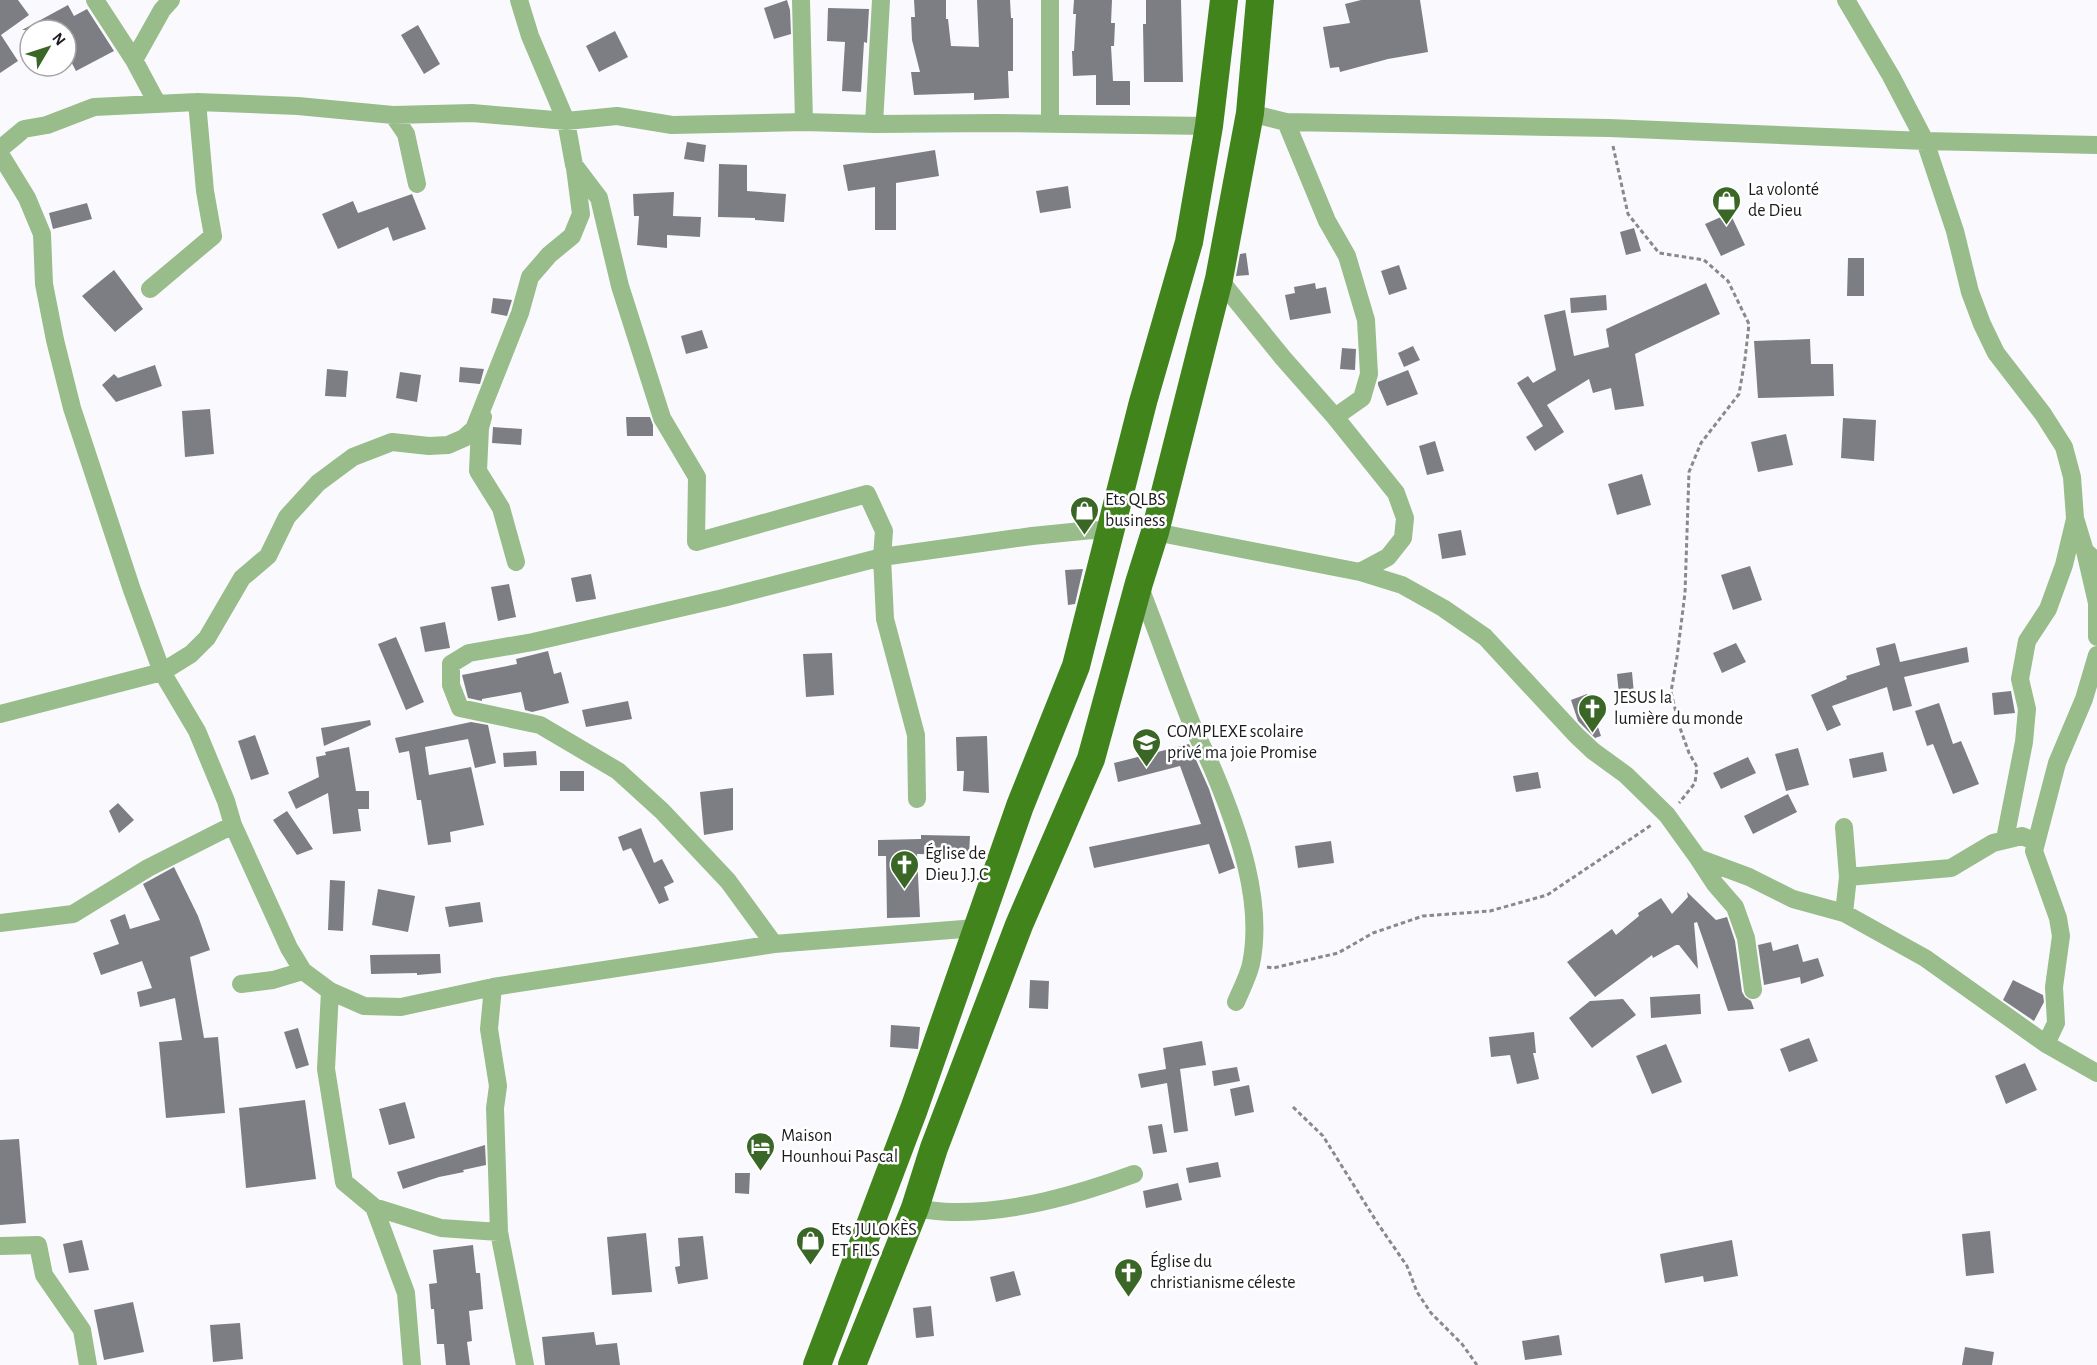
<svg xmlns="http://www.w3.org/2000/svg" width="2097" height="1365" viewBox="0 0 2097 1365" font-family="'Alegreya Sans',sans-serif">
<rect width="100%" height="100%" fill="#fafafe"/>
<path fill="#7d7d84" d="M0,0H18L29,15L1,35L18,61L0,73Z
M787,0L790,10L791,34L774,39L764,8Z
M914,0H946V19H948L951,46L979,47L977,0H1010L1011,18H1013V71H1008L1009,98L974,100V93L914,95L911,72H920L912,40L911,17H915Z
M1074,0H1112L1111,23H1115L1114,46H1111L1113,81H1130V105H1096V75L1073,76L1072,51H1074L1076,14H1073Z
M1146,0H1181L1183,82H1144L1143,24H1146Z
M1361,0H1420L1428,52L1388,59L1340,72L1339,67L1330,68L1323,27L1350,23L1345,4Z
M68,5L74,16L87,9L114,51L76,71L66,52V30H22Z
M828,8L869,9L867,43L864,42L861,92L842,91L845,42L827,41Z
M418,25L440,64L424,74L401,35Z
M615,31L628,57L599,72L586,46Z
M687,142L706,145L704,162L684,159Z
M935,150L939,176L896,183V230H875V187L848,191L843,165Z
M719,164L747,165V191L786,194L784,222L755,220V218L718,217Z
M1068,186L1071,208L1040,213L1036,191Z
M674,192L673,216L701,217L700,237L667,235V248L637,245L639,216H634L633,194Z
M412,194L426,229L393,241L388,227L338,249L322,214L353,201L358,213Z
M87,203L92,219L53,229L49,213Z
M1730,213L1745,245L1721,256L1705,224Z
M1634,228L1641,251L1626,255L1620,232Z
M1246,253L1249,275L1236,276L1240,254Z
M1848,258H1864V296H1847Z
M1399,265L1407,289L1389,295L1381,271Z
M114,270L143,309L115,332L82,296Z
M1315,283L1316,289L1326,287L1331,313L1290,320L1285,295L1295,293L1294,287Z
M1706,283L1720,314L1635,354L1644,406L1615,410L1611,388L1593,393L1589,379L1547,405L1564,432L1535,451L1526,437L1543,426L1517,383L1528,376L1533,383L1556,370L1544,315L1565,310L1574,356L1609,347L1606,329Z
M1606,295L1607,310L1571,313L1570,298Z
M493,298L512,300L507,316L491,313Z
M702,330L708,348L686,354L681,336Z
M1810,339L1811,364H1833L1834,396L1758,398L1754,341Z
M1413,346L1420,360L1404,367L1398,353Z
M1342,348L1356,349L1355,370L1340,369Z
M155,365L162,386L116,402L102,385L114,374L118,378Z
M460,367L484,369L480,384L459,382Z
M327,369L348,371L346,397L325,396Z
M1408,370L1418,394L1387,406L1378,385V382Z
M400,372L421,375L417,402L396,398Z
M210,409L214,454L185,457L182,411Z
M626,417H650L653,425V436H627Z
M1843,418L1876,420L1874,461L1841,458Z
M493,427L522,429L521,445L492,443Z
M1786,434L1793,465L1758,472L1751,442Z
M1435,441L1444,471L1427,475L1419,446Z
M1642,474L1651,505L1617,515L1608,484Z
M1461,530L1466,555L1442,559L1438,534Z
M1750,566L1762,600L1733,610L1721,575Z
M1083,569L1075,604L1068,605L1065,570Z
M591,574L596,599L576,602L571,578Z
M509,584L516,617L498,621L491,587Z
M445,622L450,648L425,652L420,627Z
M396,637L424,702L406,710L378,644Z
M1736,643L1746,662L1722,673L1713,653Z
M1895,643L1900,662L1967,647L1969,662L1904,677L1912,706L1893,711L1887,687L1832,706L1841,725L1827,731L1811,695L1847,679L1846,676L1880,665L1876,648Z
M548,651L554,674L561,672L569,703L532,712L525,710L521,692L482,699V701L468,698L462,675L517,664L516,659Z
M832,653L834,695L806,697L803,654Z
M1632,672L1634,694L1619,695L1617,674Z
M2011,691L2015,713L1994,715L1992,693Z
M1587,694L1601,736L1595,738L1578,721L1571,700Z
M628,701L632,719L586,727L582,710Z
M1939,703L1953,744L1961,741L1979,784L1953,794L1933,744L1927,746L1915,711Z
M370,720L371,725L324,746L321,728Z
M471,722L488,725L496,763L475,768L468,739L425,747L429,775L471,767L484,825L450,832L451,842L428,845L421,800H417L409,751L399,753L395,738Z
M255,735L269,774L251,780L238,741Z
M987,736L989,793L963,791L964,771H957L956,737Z
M1189,744L1209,789L1235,868L1219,874L1209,844L1094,868L1089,847L1201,824L1180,766L1118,782L1114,763Z
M349,747L356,791H369V809H358L361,831L333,834L328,793L296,809L288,792L319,777L316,757L326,755L325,752Z
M1798,748L1809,785L1786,791L1775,754Z
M536,751L537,765L504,767L503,753Z
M1883,752L1887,771L1853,778L1849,759Z
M1748,757L1756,773L1721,789L1713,773Z
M560,771H584V791H560Z
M1538,772L1541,788L1516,792L1513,776Z
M733,788V830L704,835L700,792Z
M1788,794L1797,812L1753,834L1744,816Z
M118,803L134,820L119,833L109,811Z
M287,811L313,849L297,855L273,820Z
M641,828L654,863L662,859L674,882L664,887L669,900L659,904L631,848L623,851L618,837Z
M921,835L970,836L969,855L917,854L920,917L887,918L886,856H878V840L921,839Z
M1331,841L1334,863L1298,868L1295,846Z
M174,867L198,916L210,950L190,957L204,1038L218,1037L225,1113L166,1118L159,1042L182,1040L175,998L140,1007L137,992L152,988L142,961L101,975L93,953L119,944L110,920L125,914L130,929L160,920L143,884Z
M330,880L345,881L343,931L328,930Z
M378,889L415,896L408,932L372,925Z
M1687,892L1716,920L1727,917L1735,941L1742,992L1745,997L1751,1001L1754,1009L1728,1011L1697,922L1694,923L1698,969L1679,945H1676L1653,958L1652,955L1595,997L1567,962L1612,929L1616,935L1639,916L1638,913L1661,898L1672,914L1688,897Z
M480,902L483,922L449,927L445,907Z
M1771,942L1773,951L1798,944L1803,962L1818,958L1824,976L1801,984L1800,977L1764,985L1758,945Z
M440,954L441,973L417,975V973L371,974L370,955Z
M1030,980L1049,981L1048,1009L1029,1008Z
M2013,980L2043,995L2044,1002L2034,1021L2003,1000Z
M1700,994L1701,1014L1651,1018L1650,997Z
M1623,999L1636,1015L1592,1048L1569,1018L1590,1001Z
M891,1025L920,1027L918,1049L890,1047Z
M298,1028L309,1065L296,1069L284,1032Z
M1534,1032L1536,1053H1533L1539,1079L1517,1084L1510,1055L1491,1057L1489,1037Z
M1809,1038L1818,1061L1789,1072L1780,1049Z
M1202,1041L1206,1065L1180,1069L1188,1131L1174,1133L1167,1083L1141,1088L1138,1074L1166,1069L1163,1048Z
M1666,1044L1682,1082L1652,1094L1636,1056Z
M2025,1063L2037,1090L2006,1104L1995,1076Z
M1237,1067L1240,1081L1214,1086L1212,1071Z
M1249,1085L1254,1112L1235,1116L1230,1089Z
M305,1100L316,1179L246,1188L239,1108Z
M405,1102L415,1138L389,1145L379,1109Z
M1162,1124L1167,1152L1153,1154L1148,1126Z
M19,1139L26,1223L0,1225V1140Z
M485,1145L486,1165L463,1170L464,1172L439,1177L403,1189L397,1172Z
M1218,1162L1221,1177L1189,1183L1186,1168Z
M735,1173H750L749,1194L735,1193Z
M1178,1183L1182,1200L1146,1208L1143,1191Z
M1990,1231L1994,1273L1966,1276L1962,1234Z
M646,1233L652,1292L612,1295L607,1237Z
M703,1236L708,1279L678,1284L675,1267L680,1266L678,1238Z
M82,1240L89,1270L69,1273L63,1244Z
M1732,1240L1738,1276L1704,1282L1703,1276L1665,1283L1660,1254Z
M473,1245L476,1273H480L483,1309L469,1311L472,1341L467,1342L470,1365H446L444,1344H437L434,1309H431L429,1284L437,1283L433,1250Z
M1014,1271L1021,1295L996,1302L990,1277Z
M133,1302L144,1352L104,1360L94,1310Z
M931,1306L934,1336L916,1338L913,1308Z
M240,1323L243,1359L213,1362L210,1325Z
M594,1332L596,1345L617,1343L620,1365H545L542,1337Z
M1559,1335L1562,1355L1525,1360L1522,1341Z
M1965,1347L1994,1352L1992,1365H1962Z"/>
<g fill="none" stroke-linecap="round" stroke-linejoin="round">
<path stroke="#89898c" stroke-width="3" stroke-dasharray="4.5 3" stroke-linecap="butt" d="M1613,146L1628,214L1659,253L1704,260L1728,281L1749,324L1745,359L1739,394L1701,443L1689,472L1685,593L1677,657L1671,692L1679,725L1689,753L1697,767L1695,783L1679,803
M1267,967L1273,968L1338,953L1373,933L1423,916L1490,911L1547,895L1653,824
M1293,1107L1323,1136L1378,1224L1407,1266L1417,1292L1431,1313L1462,1344L1477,1365"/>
<path stroke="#98bc8a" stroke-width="18" d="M95,0L134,60L157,103
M519,0L530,36L566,121L574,165L599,198L620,286L662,418L697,477L696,542L867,494L884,531L882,557L885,619L916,735L917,799
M801,0L804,122
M1846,0L1891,76L1925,141L1955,231L1970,292L1982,324L1996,353L2043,414L2064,447L2072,477L2075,518L2085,551L2097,562
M134,60L162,10L171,0
M1250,113L1286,122L1609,128L1925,141L2097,145
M393,115L406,134L417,184
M1286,122L1327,221L1347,256L1366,320L1369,374L1362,398L1335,417
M874,124L881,0
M1050,124V0
M0,149L24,129L47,125L94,107L197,102L298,106L393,115L472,113L566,121L617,116L672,125L804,122L874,124L996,123L1209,126
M0,154L27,198L42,234L44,284L55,340L72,408L132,590L162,672L197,731L226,801L233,825L289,948L303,971L330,991L364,1006L401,1007L493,987L774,944L976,928
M1219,279L1283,358L1335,417L1396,493L1405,518L1403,538L1388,557L1360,572
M150,289L213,236L205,191L197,102
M483,417L480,428L478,471L501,508L516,562
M1155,532L1360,572L1402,585L1443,608L1485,637L1576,735L1593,751L1626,775L1667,815L1698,858L1749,877L1793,899L1844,913L1925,958L2046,1044L2097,1073
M2085,551L2097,603V637
M1139,585C1157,631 1173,677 1191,722C1198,739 1207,755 1214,772C1238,829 1264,902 1251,964C1248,977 1241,990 1236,1002
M0,714L162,672L191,654L207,638L242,578L268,556L287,517L318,483L353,457L392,442L429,446L448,445L464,438L474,429L520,313L530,277L549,255L572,236L581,214L575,168
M1844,827L1848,877
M2005,839L2024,742L2027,709L2020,679L2027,641L2048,609L2064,565L2075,519
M1698,858L1715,884L1735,907L1746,938L1753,990
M1844,913L1848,877L1951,868L1993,843L2022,836L2036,842
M0,923L73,914L148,868L233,825
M774,944L728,881L662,811L618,771L540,725L460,708L451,685V664L469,653L533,642L723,598L882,557L1032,536L1092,530L1110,531
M241,984L273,980L303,971
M493,987L489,1029L498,1086L495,1108L499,1232L525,1365
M330,991L326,1069L344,1182L374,1207L406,1293L412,1365
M2046,1044L2056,1023L2054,987L2061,936L2058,918L2034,851L2057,763L2084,699L2097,655
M374,1207L441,1228L499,1232
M915,1208C927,1210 940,1212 952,1212C1014,1213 1077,1195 1134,1174
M0,1246L38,1245L44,1275L82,1330L88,1365"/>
<path stroke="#41841c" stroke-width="28" d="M817,1365L914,1109L1020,806L1076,666L1143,402L1189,242L1209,126L1224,0
M852,1365L915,1208L934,1148L1019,925L1091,759L1139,583L1155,532L1219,279L1250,113L1260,0"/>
</g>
<defs>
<symbol id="shop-pin" viewBox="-11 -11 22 30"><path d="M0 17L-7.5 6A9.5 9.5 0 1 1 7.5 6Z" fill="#3a6726" stroke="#fff"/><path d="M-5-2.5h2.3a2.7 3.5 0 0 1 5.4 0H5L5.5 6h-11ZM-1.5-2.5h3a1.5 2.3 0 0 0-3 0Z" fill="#fff"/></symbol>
<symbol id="church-pin" viewBox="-11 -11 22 30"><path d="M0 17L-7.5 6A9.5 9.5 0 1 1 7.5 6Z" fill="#3a6726" stroke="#fff"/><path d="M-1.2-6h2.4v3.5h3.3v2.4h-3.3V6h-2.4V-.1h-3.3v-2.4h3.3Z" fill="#fff"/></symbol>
<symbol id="school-pin" viewBox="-11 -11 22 30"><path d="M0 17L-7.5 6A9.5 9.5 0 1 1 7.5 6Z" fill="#3a6726" stroke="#fff"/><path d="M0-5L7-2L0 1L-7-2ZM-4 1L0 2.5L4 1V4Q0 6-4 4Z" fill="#fff"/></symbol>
<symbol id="hotel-pin" viewBox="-11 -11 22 30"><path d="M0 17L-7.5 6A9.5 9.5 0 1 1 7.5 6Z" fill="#3a6726" stroke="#fff"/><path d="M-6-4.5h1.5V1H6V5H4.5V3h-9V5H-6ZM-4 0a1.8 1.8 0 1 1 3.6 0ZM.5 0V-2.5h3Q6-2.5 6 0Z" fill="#fff"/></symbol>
</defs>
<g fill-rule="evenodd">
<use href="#shop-pin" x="1710" y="184" width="33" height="45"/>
<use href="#shop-pin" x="1068" y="494" width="33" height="45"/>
<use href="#church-pin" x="1576" y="692" width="33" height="45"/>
<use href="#school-pin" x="1130" y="726" width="33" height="45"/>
<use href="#church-pin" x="888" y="848" width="33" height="45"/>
<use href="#hotel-pin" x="744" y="1130" width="33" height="45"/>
<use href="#shop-pin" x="794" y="1224" width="33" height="45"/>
<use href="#church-pin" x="1112" y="1256" width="33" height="45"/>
</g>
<g text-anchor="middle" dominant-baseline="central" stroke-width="5" stroke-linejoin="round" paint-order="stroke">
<g font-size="18" fill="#1c1c1f" stroke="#fff" text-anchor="start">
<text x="1748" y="190">La volonté<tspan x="1748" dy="21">de Dieu</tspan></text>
<text x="1105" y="500">Ets QLBS<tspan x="1105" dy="21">business</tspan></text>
<text x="1614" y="698">JESUS la<tspan x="1614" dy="21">lumière du monde</tspan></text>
<text x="1167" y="732">COMPLEXE scolaire<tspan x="1167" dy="21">privé ma joie Promise</tspan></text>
<text x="925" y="854">Église de<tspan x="925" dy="21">Dieu J.J.C</tspan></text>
<text x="781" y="1136">Maison<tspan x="781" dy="21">Hounhoui Pascal</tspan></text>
<text x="831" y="1230">Ets JULOKÈS<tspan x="831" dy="21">ET FILS</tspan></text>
<text x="1150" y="1262">Église du<tspan x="1150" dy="21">christianisme céleste</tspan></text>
</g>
</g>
<g transform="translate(48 48) rotate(51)"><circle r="28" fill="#ffffff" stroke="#a4a4a5" stroke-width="1.5"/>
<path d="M0-4.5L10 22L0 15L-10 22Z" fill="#3a6726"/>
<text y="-9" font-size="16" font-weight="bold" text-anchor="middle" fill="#1c1c1f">N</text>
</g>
</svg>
